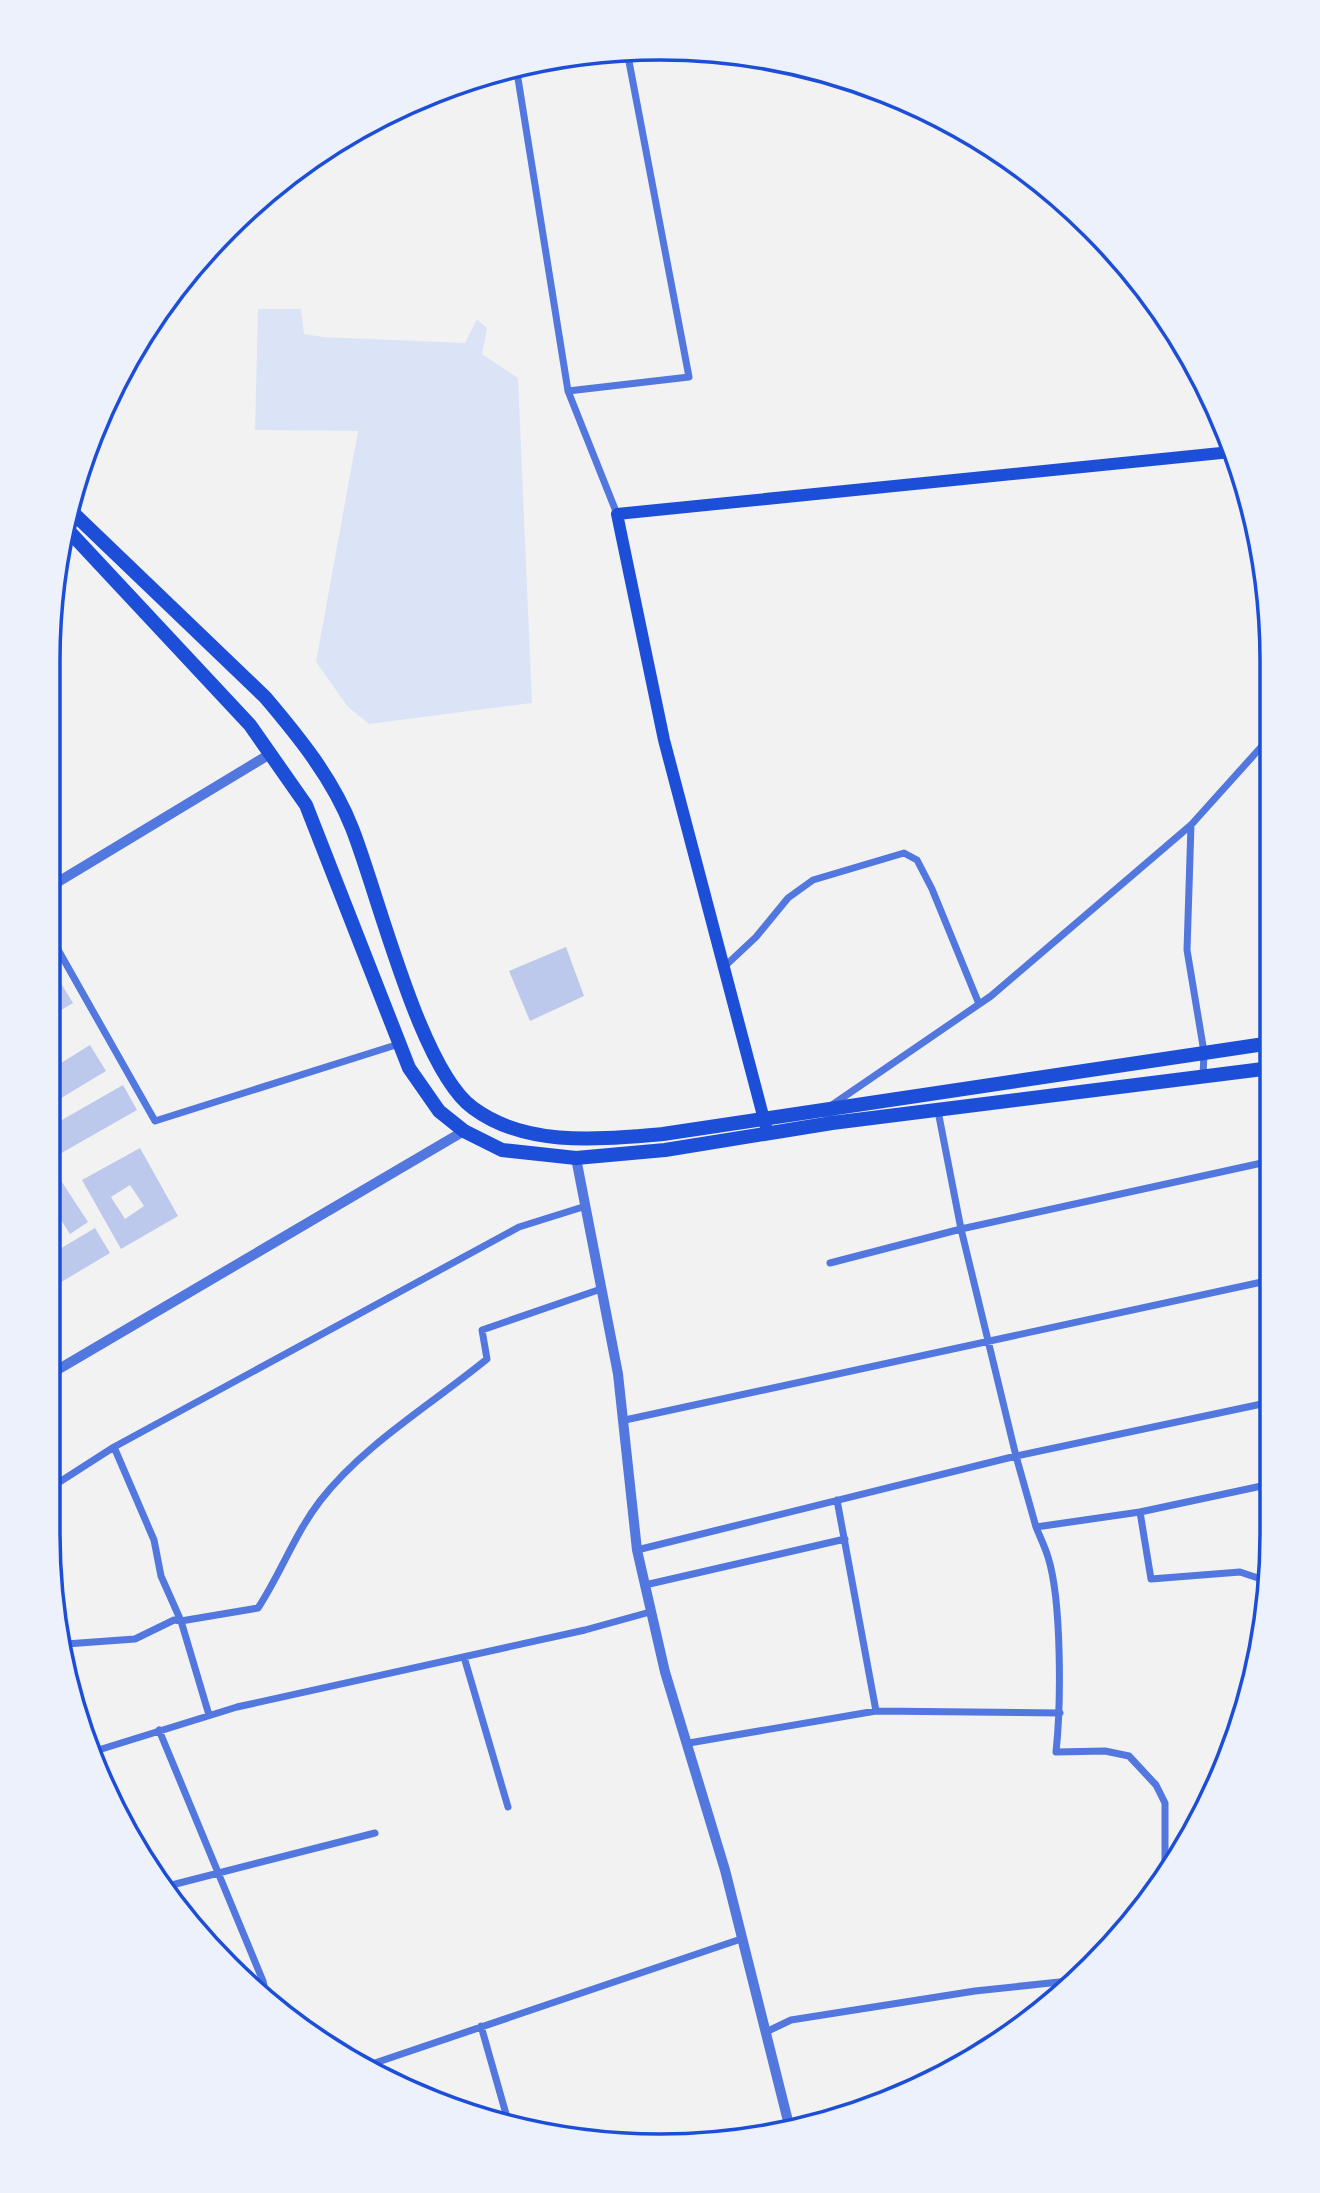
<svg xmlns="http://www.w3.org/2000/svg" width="1320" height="2193" viewBox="0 0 1320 2193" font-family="'DM Sans',sans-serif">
<rect width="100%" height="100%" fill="#f2f2f2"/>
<path fill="#dbe4f7" d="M258,309H301L304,334L323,337L465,343L477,319L487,328L482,354L518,378L532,703L369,724L348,707L316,662L358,431L255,430Z"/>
<path fill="#bdc9ec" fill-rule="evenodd" d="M566,947L584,996L530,1021L509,971Z
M48,962L73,1003L48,1018Z
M90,1045L106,1071L48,1106V1071Z
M123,1085L137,1110L51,1159L48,1153V1128Z
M140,1148L178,1216L121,1249L82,1180ZM130,1185L144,1206L125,1219L111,1197Z
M60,1179L88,1222L70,1234L48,1200V1187Z
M95,1228L110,1253L48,1290V1256Z"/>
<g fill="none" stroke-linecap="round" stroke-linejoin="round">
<path stroke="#5277de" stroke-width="7" d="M516,66L568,391L617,514
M568,391L689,377L627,51
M1191,825L1187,950L1204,1052L1203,1077
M48,932L155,1121L399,1044
M724,967L756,937L788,898L813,880L904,853L917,860L932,889L979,1004
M832,1105L991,996L1191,825L1262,746L1271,730
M938,1111L961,1229L1271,1161
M830,1263L961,1229L1016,1456L1271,1402
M625,1420L1271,1280
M47,1490L114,1447L519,1227L586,1206
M837,1500L876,1711
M1140,1512L1271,1484
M1036,1527C1040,1537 1045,1547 1048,1557C1062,1601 1061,1706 1056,1752L1105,1751L1129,1756L1156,1785L1165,1803V1879
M637,1550L1016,1456L1036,1527L1140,1512L1151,1579L1240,1572L1270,1582
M645,1585L845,1539
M66,1644L135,1639L174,1620L181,1621L161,1576L154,1540L114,1447
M464,1657L508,1807
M209,1715L181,1621L258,1608C281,1573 294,1535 320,1501C363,1445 432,1404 487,1359L482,1330L601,1289
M159,1730L263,1981L267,1999
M689,1743L876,1711L1060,1713
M92,1752L237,1707L585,1630L650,1612
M164,1887L375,1833
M481,2026L508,2121
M766,2032L791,2020L975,1991L1069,1981
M372,2064L741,1939"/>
<path stroke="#5277de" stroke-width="10" d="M48,888L270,754
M576,1158L618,1374L637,1550L645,1585L665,1672L725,1870L789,2125
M47,1376L464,1131"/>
<path stroke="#1d4ed8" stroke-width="12" d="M766,1127L664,740L617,514L1231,452"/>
<path stroke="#1d4ed8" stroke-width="14" d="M70,510L265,697C299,737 333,779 352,828C378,893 420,1070 473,1108C527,1148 601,1139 663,1134L1271,1043
M67,529L250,725L306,805L409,1068L439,1111L464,1131L502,1150L576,1158L665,1150L832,1123L1271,1068"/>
</g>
<path d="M0 0H1320V2193H0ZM660 60H660A600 600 0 0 1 1260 660V1534A600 600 0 0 1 660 2134H660A600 600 0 0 1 60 1534V660A600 600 0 0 1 660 60Z" fill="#edf1fc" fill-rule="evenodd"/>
<path fill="none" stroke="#1d4ed8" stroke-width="3.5" d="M660 60H660A600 600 0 0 1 1260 660V1534A600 600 0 0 1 660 2134H660A600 600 0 0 1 60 1534V660A600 600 0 0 1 660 60Z"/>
</svg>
